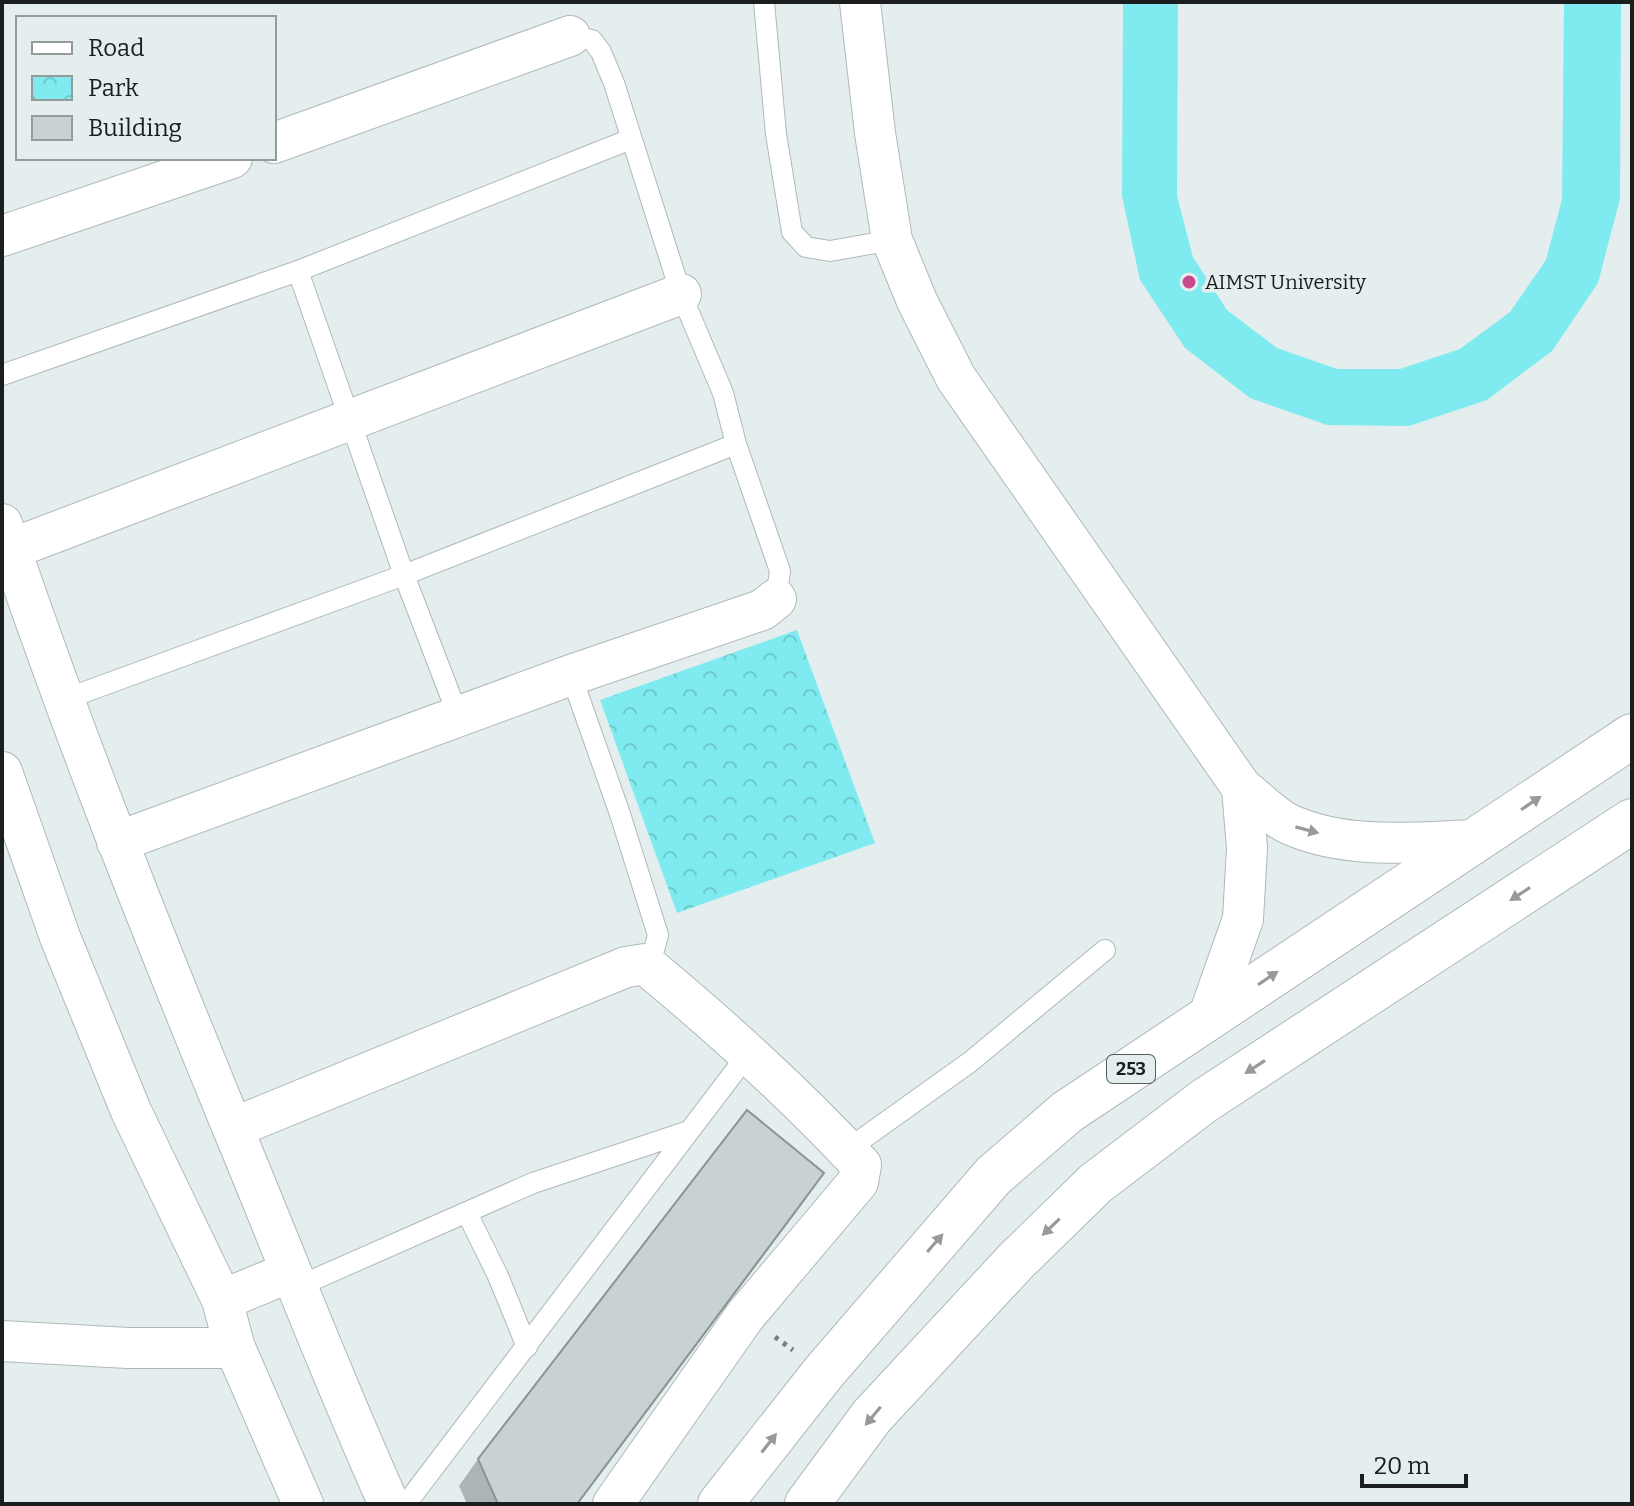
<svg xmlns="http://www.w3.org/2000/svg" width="1634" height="1506" viewBox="0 0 1634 1506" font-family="Bitter,serif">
<defs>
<pattern id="park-crowns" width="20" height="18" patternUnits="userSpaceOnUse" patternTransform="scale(2)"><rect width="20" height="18" fill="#7febf0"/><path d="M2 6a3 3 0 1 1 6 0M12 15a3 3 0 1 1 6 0" fill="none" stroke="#6dc9cd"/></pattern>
</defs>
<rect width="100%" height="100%" fill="#e4eeee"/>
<path fill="url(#park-crowns)" d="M797,630L875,843L677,913L600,700Z"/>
<path fill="#7febf0" d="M1123,2H1178L1177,196L1193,257L1227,310L1277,348L1337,369H1400L1460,349L1510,312L1546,260L1562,199L1564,2H1621L1620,199L1598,283L1552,351L1487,400L1409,426L1327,425L1250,398L1185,348L1140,280L1122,196Z"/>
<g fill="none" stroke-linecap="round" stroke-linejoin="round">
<defs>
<path id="lane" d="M764,2L776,134L792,232L806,247L830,251L892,240
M570,36L592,40L601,52L614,83L681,294L723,393L736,444
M298,271L404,575L459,718
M2,375L298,271L631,139
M571,675L620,814L658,935L654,950L645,964
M63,700L404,575L736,444L780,571L776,599
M847,1150L970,1062L1105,950
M467,1213L498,1276L527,1347
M297,1287L533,1183L689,1131
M406,1504L748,1054"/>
<path id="street" d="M860,2L875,133L892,240L917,301L956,378L1242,788C1257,799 1274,818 1291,825C1348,850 1416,842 1475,840
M274,143L570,36
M2,236L232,158
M2,524C71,729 151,929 233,1129C285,1254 333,1380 389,1504
M11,549L681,294
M2,772L60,937L131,1111L222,1300L235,1348L303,1504
M117,842L571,675L762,610L776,599
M1208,1018L1243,919L1247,848L1242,788
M233,1128L626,967L645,964C721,1027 794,1093 861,1165L858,1182L745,1316L613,1504
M222,1300L290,1272
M2,1341L128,1348H235"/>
<path id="primary" d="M720,1504L824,1372L993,1176L1067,1112L1632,736
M807,1504L872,1416L1015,1262L1096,1183L1204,1101L1632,821"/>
</defs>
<use href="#lane" stroke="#afb9b9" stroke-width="22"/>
<use href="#street" stroke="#afb9b9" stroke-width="42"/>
<use href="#primary" stroke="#afb9b9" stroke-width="46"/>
<path stroke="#777e7e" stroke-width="5" stroke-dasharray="4 6" stroke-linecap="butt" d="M775,1337L793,1350"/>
<use href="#lane" stroke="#fff" stroke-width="20"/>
<use href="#street" stroke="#fff" stroke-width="40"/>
<use href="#primary" stroke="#fff" stroke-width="44"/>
</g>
<path fill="#acb5b5" d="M805,1200L578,1504H467L459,1486L478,1459Z"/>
<path fill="#8c9394" d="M824,1173L805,1200L578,1504H577Z"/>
<path fill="#c8d2d3" stroke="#8c9394" stroke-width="2" d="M747,1110L824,1173L577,1504H498L478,1459Z"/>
<defs><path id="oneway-solid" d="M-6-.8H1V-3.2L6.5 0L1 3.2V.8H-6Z" transform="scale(2)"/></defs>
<g fill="#989a9a">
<use href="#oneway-solid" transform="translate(1531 803) rotate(-34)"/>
<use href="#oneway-solid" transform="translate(1307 830) rotate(15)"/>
<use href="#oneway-solid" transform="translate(1520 894) rotate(147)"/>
<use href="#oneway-solid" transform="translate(1268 978) rotate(-34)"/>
<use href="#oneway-solid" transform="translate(1255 1067) rotate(147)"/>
<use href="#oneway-solid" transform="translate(1051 1227) rotate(136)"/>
<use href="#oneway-solid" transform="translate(935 1243) rotate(-49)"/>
<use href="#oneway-solid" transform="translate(873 1416) rotate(130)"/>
<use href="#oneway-solid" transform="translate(769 1443) rotate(-52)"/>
</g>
<circle fill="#ca488f" stroke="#e4eeee" stroke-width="3" cx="1189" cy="282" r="8"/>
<g text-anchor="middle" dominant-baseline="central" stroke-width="7" stroke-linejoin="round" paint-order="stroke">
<rect fill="#e4eeee" stroke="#575c5c" stroke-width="2" x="1107" y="1055" width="48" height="28" rx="6"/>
<g font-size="18" font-weight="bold" fill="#1a1e1e">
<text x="1131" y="1069">253</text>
</g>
<g font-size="20" fill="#1a1e1e" stroke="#e4eeee" text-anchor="start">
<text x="1205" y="282">AIMST University</text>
</g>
</g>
<rect width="1634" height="1506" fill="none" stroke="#1a1e1e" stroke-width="8"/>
<rect x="16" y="16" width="260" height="144" fill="#e4eeee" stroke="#939b9b" stroke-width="2"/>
<rect x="32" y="42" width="40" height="12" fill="#ffffff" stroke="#939b9b" stroke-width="2"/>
<text x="88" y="56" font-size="24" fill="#1a1e1e">Road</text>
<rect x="32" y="76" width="40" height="24" fill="url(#park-crowns)" stroke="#939b9b" stroke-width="2"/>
<text x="88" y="96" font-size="24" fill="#1a1e1e">Park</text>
<rect x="32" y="116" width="40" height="24" fill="#c8d2d3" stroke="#939b9b" stroke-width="2"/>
<text x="88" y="136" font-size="24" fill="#1a1e1e">Building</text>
<path d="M1362 1474v12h104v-12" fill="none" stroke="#1a1e1e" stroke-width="4"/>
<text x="1374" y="1474" font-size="24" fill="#1a1e1e" stroke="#e4eeee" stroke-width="6" paint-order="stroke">20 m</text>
</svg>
